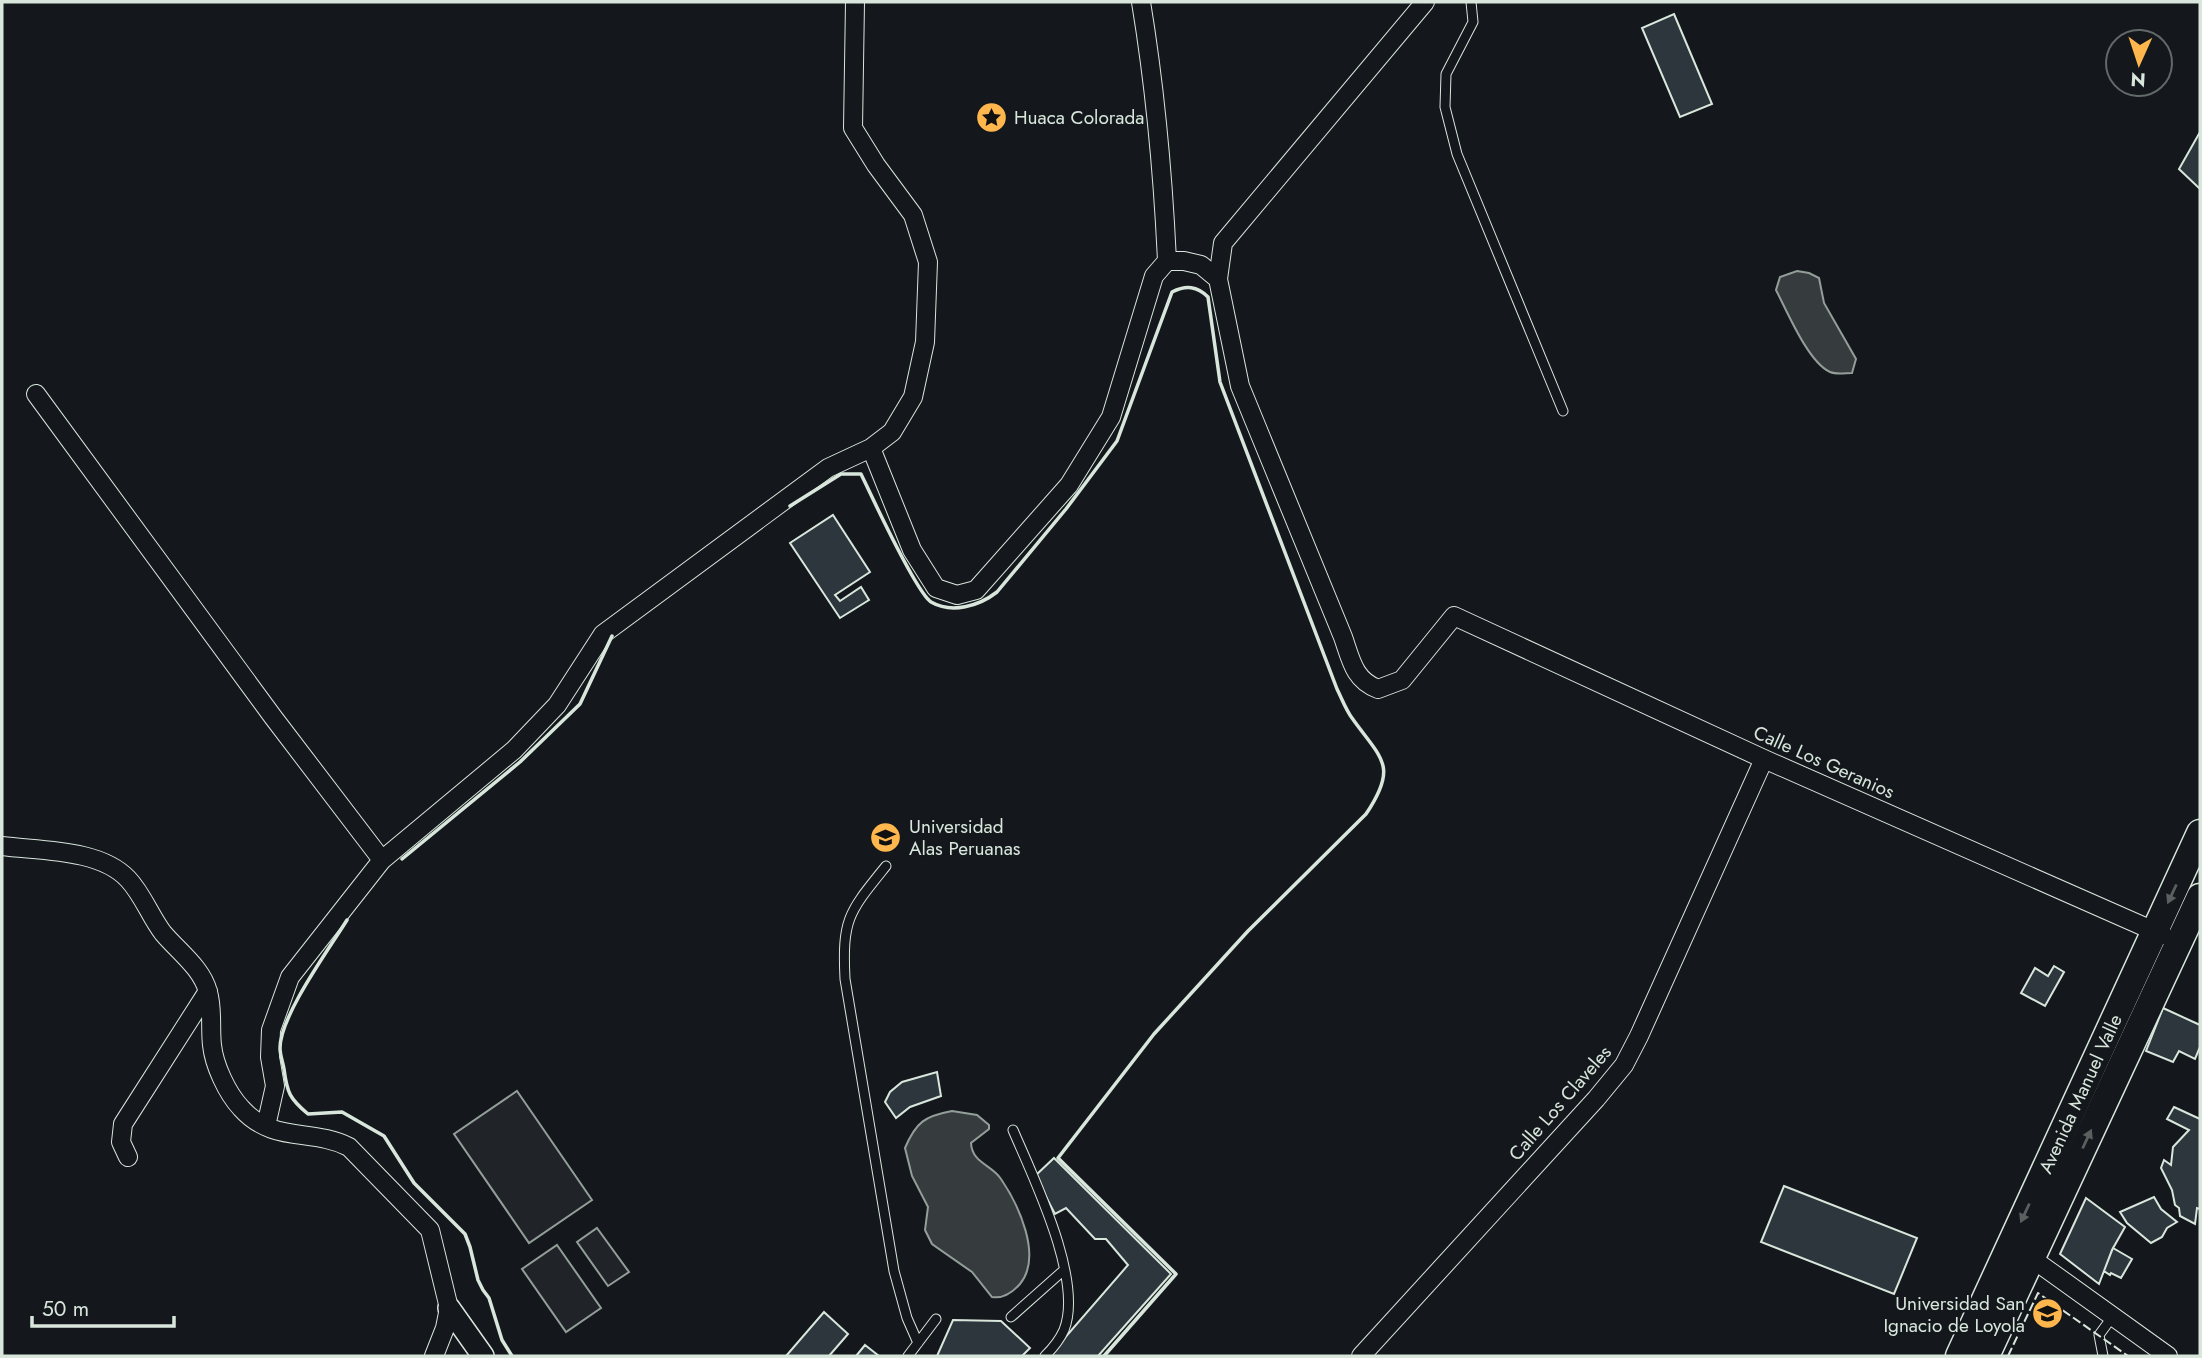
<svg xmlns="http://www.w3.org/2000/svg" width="2202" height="1358" viewBox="0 0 2202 1358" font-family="Jost,sans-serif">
<rect width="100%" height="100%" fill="#14181c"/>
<path fill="#202428" stroke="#939e99" stroke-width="2" d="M517,1091L592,1200L529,1243L454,1134Z
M597,1228L629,1272L608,1286L577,1242Z
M557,1245L601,1308L566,1332L522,1269Z"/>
<path fill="#363b3e" stroke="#939e99" stroke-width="2" d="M1797,271L1809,273L1819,278L1824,303L1856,359L1852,373C1845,373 1837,375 1830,372C1808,362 1787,311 1776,290L1780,277Z
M952,1111L977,1115L989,1125V1129L971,1143C972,1163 992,1165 1001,1179C1018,1204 1043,1256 1020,1284C1012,1293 1003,1299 992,1297L972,1272L932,1244L925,1230L928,1207L912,1176L905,1148C916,1122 925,1116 952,1111Z"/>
<path fill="#2c363c" stroke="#d8e6dc" stroke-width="2" d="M1674,14L1712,104L1680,117L1642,28Z
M2200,132V189L2179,169Z
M833,515L870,572L835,595L840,601L861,587L869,600L840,618L790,543Z
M2054,966L2064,972L2045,1006L2021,993L2035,968L2048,976Z
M2163,1008L2200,1025V1047L2195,1059L2179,1051L2173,1062L2146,1051Z
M937,1072L941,1096L910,1107L896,1118L885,1102L890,1092L902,1082Z
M2174,1107L2200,1119V1209L2197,1208L2195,1224L2180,1216L2179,1208L2175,1205L2172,1190L2161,1168L2164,1160L2171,1165L2173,1147L2189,1130L2167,1119Z
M1054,1158L1171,1274L1098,1356H1049L1128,1265L1106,1239H1095L1066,1208L1055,1214L1035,1176Z
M1784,1186L1917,1238L1894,1294L1761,1242Z
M2154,1197L2161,1209L2177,1222L2167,1228L2162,1237L2151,1243L2127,1223L2120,1212Z
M2086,1198L2125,1227L2112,1250L2099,1284L2060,1254Z
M2113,1248L2132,1259L2121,1278L2111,1273L2110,1275L2104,1271Z
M824,1312L848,1334L829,1356H786Z
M953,1320L1001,1321L1030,1348L1022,1356H937Z
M865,1345L879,1356H856Z"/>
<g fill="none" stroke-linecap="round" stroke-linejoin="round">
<defs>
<path id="service" d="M1471,2L1473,22L1446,74L1445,107L1457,154L1563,411
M886,866C849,912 842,918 845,979L894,1271L907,1318L918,1343
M1013,1130C1033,1177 1084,1280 1064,1330C1060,1339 1052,1349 1045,1356
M1011,1317L1064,1270
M908,1356L936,1319
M2103,1356L2099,1335L2113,1316"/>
<path id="minor" d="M1141,2C1155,87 1163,175 1167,261
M1218,279L1223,243L1425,2
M36,394L273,717L382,860
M871,448L912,550L936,588L957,595L976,590L1069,485L1111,417L1154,276L1167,261H1184L1201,265L1218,279L1240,386L1343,637C1351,660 1354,680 1378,689L1402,680L1454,616L1764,759L2163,935
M2,846C41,851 100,849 128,879C143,895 150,916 163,933C178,951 202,968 208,992C213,1009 210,1028 212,1045C214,1065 227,1093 241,1108C273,1144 312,1128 349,1147L430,1230L449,1308L445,1328L434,1356
M266,1126L275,1086L270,1057L271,1030L290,977L382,860L514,750L557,705L603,634L828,468L871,448L892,432L913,397L925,342L928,262L913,215L876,165L853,128L855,2
M128,1157L121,1142L123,1124L208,991
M2023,1252L2168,1356
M1361,1356L1596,1099L1624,1065L1639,1036L1764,759"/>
<path id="tertiary" d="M449,1308L483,1356"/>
<g id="primary">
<path id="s1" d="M1959,1356L2200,833"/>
<path d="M1986,1356L2200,897"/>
</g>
</defs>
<use href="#service" stroke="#d8e6dc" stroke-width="11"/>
<use href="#minor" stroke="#d8e6dc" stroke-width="20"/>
<use href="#tertiary" stroke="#d8e6dc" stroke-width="24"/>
<use href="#primary" stroke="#d8e6dc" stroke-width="29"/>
<use href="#service" stroke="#14181c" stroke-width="9"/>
<use href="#minor" stroke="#14181c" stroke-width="18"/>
<use href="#tertiary" stroke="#14181c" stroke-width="21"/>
<use href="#primary" stroke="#14181c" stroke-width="26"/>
<path stroke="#d8e6dc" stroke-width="2" stroke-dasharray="9 3.5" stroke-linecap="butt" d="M2008,1356L2038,1293L2128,1356"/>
<path stroke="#d8e6dc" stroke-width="3.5" d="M790,506L841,474H861C872,497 916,592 931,602C952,614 979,606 997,592L1066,509L1117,441L1172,292C1186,285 1197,286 1208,297L1220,382L1337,689C1342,699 1346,710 1352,718C1381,759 1399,765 1366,814L1248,931L1154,1034L1058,1158L1176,1274L1104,1356
M402,859L520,762L580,704L612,636
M347,920C329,949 280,1016 280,1048C280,1055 283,1063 284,1069C287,1093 290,1099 308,1114L342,1112L384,1136L414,1183L465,1234L470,1247L478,1280L483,1290L489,1298L502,1340L512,1356"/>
</g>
<defs><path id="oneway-solid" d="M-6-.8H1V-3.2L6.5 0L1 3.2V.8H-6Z" transform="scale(1.75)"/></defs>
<g fill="#59605f">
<use href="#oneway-solid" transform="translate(2172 894) rotate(115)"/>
<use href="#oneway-solid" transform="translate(2087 1139) rotate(-65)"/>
<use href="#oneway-solid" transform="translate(2025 1213) rotate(115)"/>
</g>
<defs>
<symbol id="sight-disc" viewBox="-11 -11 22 22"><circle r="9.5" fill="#ffb74d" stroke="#14181c"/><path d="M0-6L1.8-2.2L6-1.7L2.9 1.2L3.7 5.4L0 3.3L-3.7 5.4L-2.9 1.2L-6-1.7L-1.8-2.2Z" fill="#111"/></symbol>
<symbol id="university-disc" viewBox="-11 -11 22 22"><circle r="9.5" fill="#ffb74d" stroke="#14181c"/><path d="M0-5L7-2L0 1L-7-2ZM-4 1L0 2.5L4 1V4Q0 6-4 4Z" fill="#111"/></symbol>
</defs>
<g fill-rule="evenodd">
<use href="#sight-disc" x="974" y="100" width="35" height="35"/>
<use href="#university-disc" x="868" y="820" width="35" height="35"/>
<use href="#university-disc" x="2030" y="1296" width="35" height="35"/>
</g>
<g text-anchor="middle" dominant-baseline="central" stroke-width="5" stroke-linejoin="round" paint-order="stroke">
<g font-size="19" fill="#d8e6dc" stroke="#14181c" text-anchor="start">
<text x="1014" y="117">Huaca Colorada</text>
<text x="909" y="826">Universidad<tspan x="909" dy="22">Alas Peruanas</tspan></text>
<text x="2025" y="1303" text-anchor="end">Universidad San<tspan x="2025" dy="22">Ignacio de Loyola</tspan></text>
</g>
<g font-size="19" fill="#d8e6dc" stroke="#14181c">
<text transform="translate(1824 762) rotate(24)">Calle Los Geranios</text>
<text stroke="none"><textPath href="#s1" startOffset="289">Avenida Manuel Valle</textPath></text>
<text transform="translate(1560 1103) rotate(-49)">Calle Los Claveles</text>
</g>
</g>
<rect width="2202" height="1358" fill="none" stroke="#d8e6dc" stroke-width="7"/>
<g transform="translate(2139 63) rotate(183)"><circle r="33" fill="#14181c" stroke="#626a69" stroke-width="2"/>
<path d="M0-5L12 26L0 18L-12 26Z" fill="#ffb74d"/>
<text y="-10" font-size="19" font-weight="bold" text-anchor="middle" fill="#d8e6dc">N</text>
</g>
<path d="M32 1316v10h142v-10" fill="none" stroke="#d8e6dc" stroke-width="3.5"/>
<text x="42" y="1316" font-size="21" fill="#d8e6dc" stroke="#14181c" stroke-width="5" paint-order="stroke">50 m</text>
</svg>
